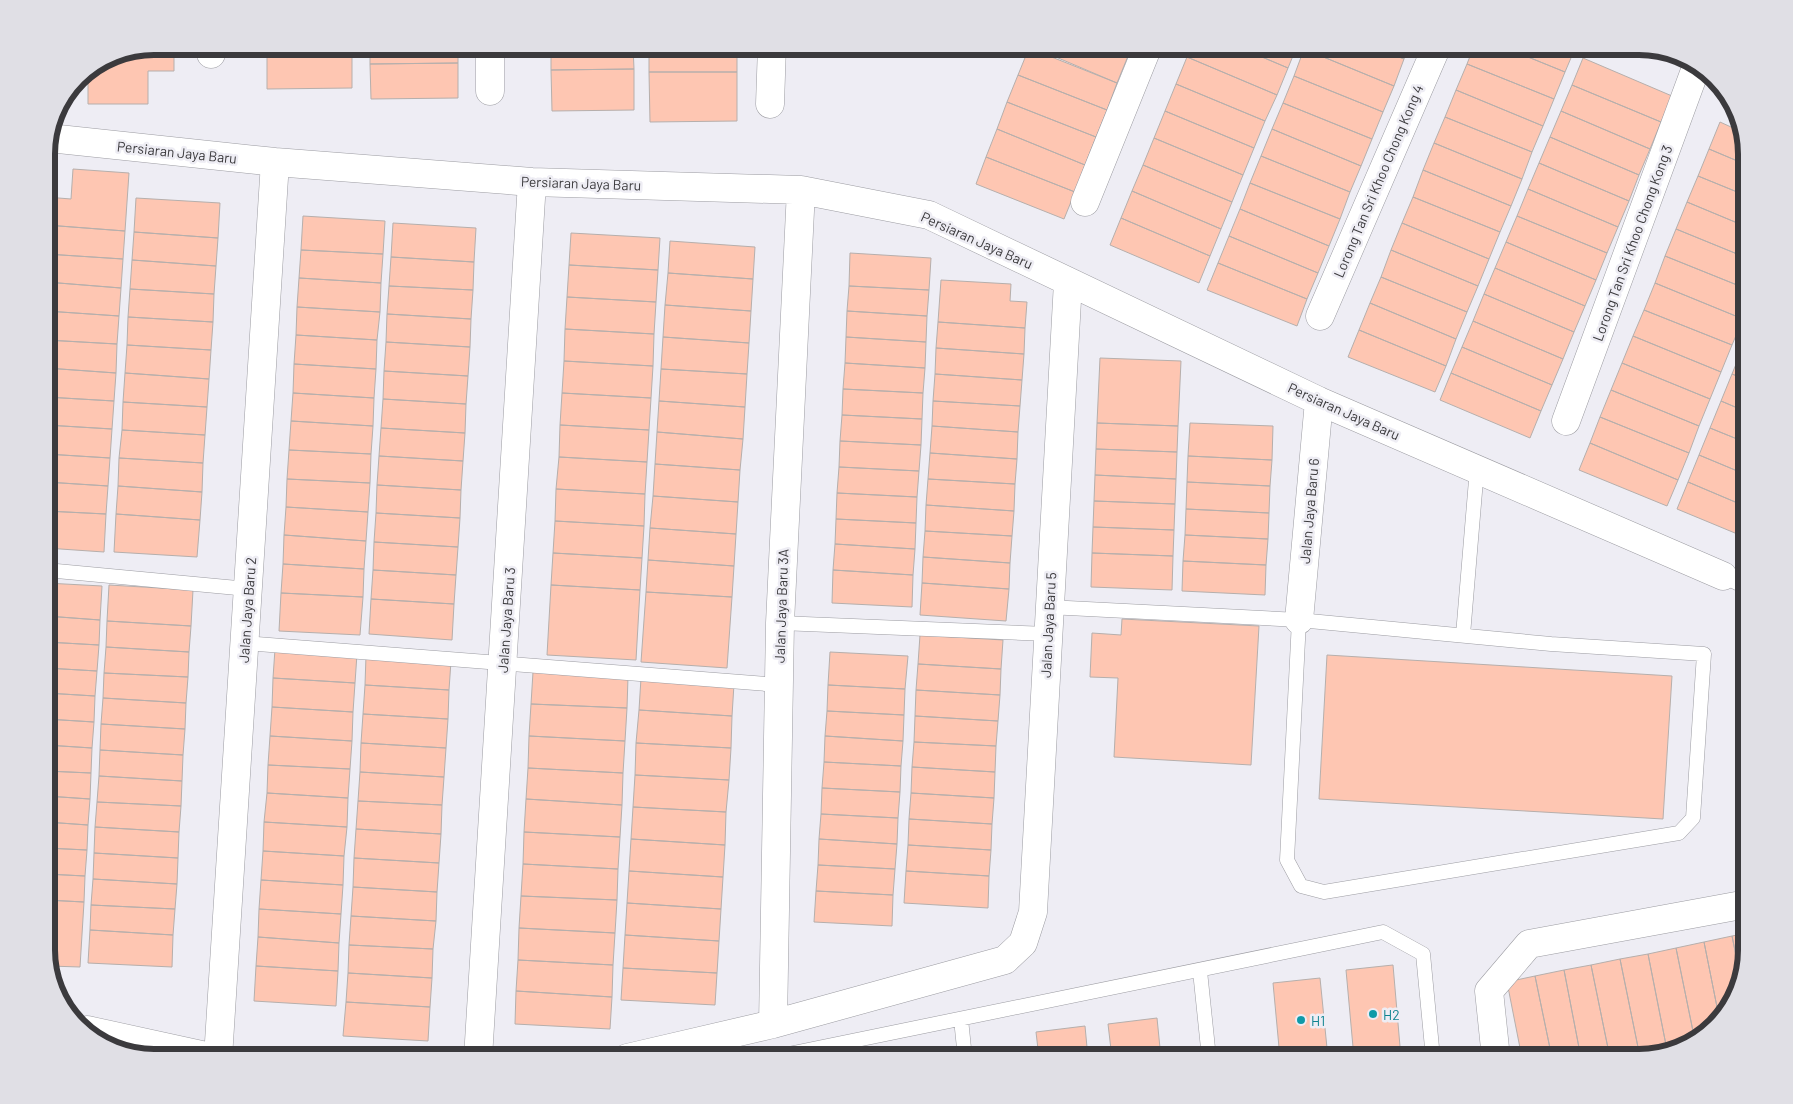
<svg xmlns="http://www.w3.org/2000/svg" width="1793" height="1104" viewBox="0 0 1793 1104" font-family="Barlow,sans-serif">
<rect width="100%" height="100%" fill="#eeedf4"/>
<path fill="#fec6b2" stroke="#b6afac" d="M154,46H174V71H148V104H88V71L113,54Z
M267,46H352V53L267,54Z
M370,46H458V63L370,64Z
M551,46H633L634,69L551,70Z
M649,46H737V72H649Z
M1030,46H1104L1128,56L1117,83Z
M1104,46H1132L1128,56Z
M1192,46H1236L1288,68L1277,95L1187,57Z
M1236,46H1297L1288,68Z
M1305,46H1372L1404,59L1394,86L1304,49Z
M1372,46H1409L1404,59Z
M1474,46H1501L1565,72L1554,99L1467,64Z
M1501,46H1576L1565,72Z
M1029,48L1117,83L1107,110L1018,75Z
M1304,49L1394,86L1383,112L1294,76Z
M352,53V88L267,89V54Z
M1187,57L1277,95L1265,121L1176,84Z
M1583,58L1672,96L1661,122L1572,85Z
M458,63V98L371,99L370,64Z
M1467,64L1554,99L1543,126L1456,90Z
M634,69V110L552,111L551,70Z
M649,72H737V121L650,122Z
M1018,75L1107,110L1096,137L1007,102Z
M1294,76L1383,112L1372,139L1283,103Z
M1176,84L1265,121L1254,148L1165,111Z
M1572,85L1661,122L1650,149L1561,111Z
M1456,90L1543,126L1532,152L1445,117Z
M1007,102L1096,137L1085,165L997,129Z
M1283,103L1372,139L1361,166L1272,129Z
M1165,111L1254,148L1243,175L1154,138Z
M1561,111L1650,149L1639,175L1550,137Z
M1445,117L1532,152L1522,179L1434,143Z
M1720,122L1742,132L1747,148V165L1709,149Z
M997,129L1085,165L1075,192L986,157Z
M1272,129L1361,166L1350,192L1261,156Z
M1550,137L1639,175L1629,201L1539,163Z
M1154,138L1243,175L1232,202L1143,165Z
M1434,143L1522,179L1511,206L1423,170Z
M1709,149L1747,165V196L1698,176Z
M1261,156L1350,192L1340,219L1250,183Z
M986,157L1075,192L1064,219L976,184Z
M1539,163L1629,201L1618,227L1528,189Z
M1143,165L1232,202L1221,229L1132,191Z
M73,169L129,173L125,231L46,225V197L71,199Z
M1423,170L1511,206L1500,232L1413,197Z
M1698,176L1747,196V227L1687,202Z
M1250,183L1340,219L1329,246L1240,209Z
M1528,189L1618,227L1607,253L1517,216Z
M1132,191L1221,229L1210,256L1121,218Z
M1413,197L1500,232L1489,259L1402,223Z
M136,198L220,203L218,238L134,232Z
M1687,202L1747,227V258L1676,229Z
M1240,209L1329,246L1318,273L1229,236Z
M303,216L385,221L383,254L301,250Z
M1517,216L1607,253L1596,280L1506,242Z
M1121,218L1210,256L1199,283L1110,245Z
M393,223L476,228L474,262L391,257Z
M1402,223L1489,259L1478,286L1391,250Z
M46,225L125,231L123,259L46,254Z
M1676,229L1747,258V289L1665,256Z
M134,232L218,238L216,266L132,260Z
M571,233L660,238L658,270L569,265Z
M1229,236L1318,273L1307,299L1218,263Z
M670,241L755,247L753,279L668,273Z
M1506,242L1596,280L1585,306L1495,268Z
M301,250L383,254L381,283L299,278Z
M1391,250L1478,286L1467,312L1381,277Z
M850,253L931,258L929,290L849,286Z
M46,254L123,259L121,288L46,282Z
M1665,256L1747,289V310L1743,319L1655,283Z
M391,257L474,262L473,290L389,286Z
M132,260L216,266L214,294L130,289Z
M1218,263L1307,299L1297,326L1207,290Z
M569,265L658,270L656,302L567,297Z
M1495,268L1585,306L1574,332L1484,294Z
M668,273L753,279L751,311L665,305Z
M1381,277L1467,312L1456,339L1370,303Z
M299,278L381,283L380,312L297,307Z
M941,280L1011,284L1010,301L1027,302L1025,328L938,322Z
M46,282L121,288L119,316L46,311Z
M1655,283L1743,319L1732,345L1644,310Z
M389,286L473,290L471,319L387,314Z
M849,286L929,290L927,316L847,311Z
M130,289L214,294L213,322L128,317Z
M1484,294L1574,332L1563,359L1473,321Z
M567,297L656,302L654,334L565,329Z
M1370,303L1456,339L1446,366L1359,330Z
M665,305L751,311L749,343L663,337Z
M297,307L380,312L377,340L296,335Z
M1644,310L1732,345L1721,372L1633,336Z
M46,311L119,316L117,344L46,340Z
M847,311L927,316L926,342L846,337Z
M387,314L471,319L470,347L386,342Z
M128,317L213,322L211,350L127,345Z
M1473,321L1563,359L1552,385L1462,347Z
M938,322L1025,328L1024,354L936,348Z
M565,329L654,334L653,366L564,361Z
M1359,330L1446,366L1435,392L1348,357Z
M296,335L377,340L376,369L294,364Z
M1633,336L1721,372L1710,399L1622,363Z
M663,337L749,343L747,374L661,369Z
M846,337L926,342L925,368L845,363Z
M46,340L117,344L116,373L46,368Z
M386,342L470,347L468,376L384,371Z
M127,345L211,350L209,379L125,373Z
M1462,347L1552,385L1541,411L1451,373Z
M1743,347L1747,349V380L1732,374Z
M936,348L1024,354L1022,380L935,374Z
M1100,358L1181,361L1178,426L1097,423Z
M564,361L653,366L651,398L562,393Z
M845,363L925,368L923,393L843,389Z
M1622,363L1710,399L1699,426L1611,390Z
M294,364L376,369L374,398L293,393Z
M46,368L116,373L114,401L46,397Z
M661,369L747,374L745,407L659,401Z
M384,371L468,376L466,404L383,399Z
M125,373L209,379L207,407L123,402Z
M1451,373L1541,411L1530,438L1440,400Z
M935,374L1022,380L1020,406L933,401Z
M1732,374L1747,380V412L1721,401Z
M843,389L923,393L922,419L842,415Z
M1611,390L1699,426L1689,453L1600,417Z
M293,393L374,398L373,426L291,421Z
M562,393L651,398L649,430L560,425Z
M46,397L114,401L112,429L46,425Z
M383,399L466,404L465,433L381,428Z
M659,401L745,407L743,439L657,432Z
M933,401L1020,406L1018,432L932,426Z
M1721,401L1747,412V443L1710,428Z
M123,402L207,407L205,435L122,430Z
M842,415L922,419L921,445L840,441Z
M1600,417L1689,453L1678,480L1590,443Z
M291,421L373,426L371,454L289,450Z
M1097,423L1178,426L1177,452L1096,449Z
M1190,423L1273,426L1272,460L1188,456Z
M46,425L112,429L110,458L46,454Z
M560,425L649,430L647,462L559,457Z
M932,426L1018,432L1017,459L930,453Z
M381,428L465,433L463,461L379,456Z
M1710,428L1747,443V475L1699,455Z
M122,430L205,435L203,463L119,458Z
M657,432L743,439L740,470L655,464Z
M840,441L921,445L919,471L839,467Z
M1590,443L1678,480L1667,506L1579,470Z
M1096,449L1177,452L1176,479L1095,475Z
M289,450L371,454L370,483L287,479Z
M930,453L1017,459L1015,484L928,479Z
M46,454L110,458L108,486L46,482Z
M1699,455L1747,475V507L1688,482Z
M379,456L463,461L461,490L377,485Z
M1188,456L1272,460L1270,486L1187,482Z
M559,457L647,462L645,494L556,489Z
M119,458L203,463L202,492L118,486Z
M655,464L740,470L738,502L653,496Z
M839,467L919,471L917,497L837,493Z
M1095,475L1176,479L1175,504L1094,501Z
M287,479L370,483L368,512L286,507Z
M928,479L1015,484L1014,511L926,505Z
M46,482L108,486L106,514L46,511Z
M1187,482L1270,486L1269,513L1186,509Z
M1688,482L1747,507V538L1677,509Z
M377,485L461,490L460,518L376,513Z
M118,486L202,492L200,520L116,514Z
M556,489L645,494L644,526L555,521Z
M837,493L917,497L916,523L836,519Z
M653,496L738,502L736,534L650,528Z
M1094,501L1175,504L1174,530L1093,527Z
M926,505L1014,511L1012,536L925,531Z
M286,507L368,512L366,541L284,535Z
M1186,509L1269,513L1268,539L1185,535Z
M46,511L106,514L104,552L46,548Z
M376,513L460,518L458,547L374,542Z
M116,514L200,520L197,557L114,552Z
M836,519L916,523L915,549L835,544Z
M555,521L644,526L642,558L553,553Z
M1093,527L1174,530L1173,556L1092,553Z
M650,528L736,534L734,566L648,560Z
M925,531L1012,536L1010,563L923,557Z
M284,535L366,541L364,569L283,564Z
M1185,535L1268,539L1266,565L1183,561Z
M374,542L458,547L456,575L373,570Z
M835,544L915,549L913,575L833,570Z
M553,553L642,558L640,590L551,585Z
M1092,553L1173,556L1172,590L1091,587Z
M923,557L1010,563L1009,589L922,583Z
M648,560L734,566L732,597L646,592Z
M1183,561L1266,565L1265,595L1182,591Z
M283,564L364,569L363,597L281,593Z
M373,570L456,575L454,604L371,599Z
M833,570L913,575L912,607L832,603Z
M46,583L102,586L100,620L46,616Z
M922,583L1009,589L1006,621L920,615Z
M109,585L193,590L191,626L107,621Z
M551,585L640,590L636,660L547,655Z
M646,592L732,597L727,668L641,662Z
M281,593L363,597L360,635L279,631Z
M371,599L454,604L452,640L369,634Z
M46,616L100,620L99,645L46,642Z
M1122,619L1259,626L1251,765L1114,757L1118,678L1090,677L1092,633L1121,635Z
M107,621L191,626L189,652L106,647Z
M920,635L1003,640L1001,669L918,664Z
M46,642L99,645L97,671L46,668Z
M106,647L189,652L188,677L104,673Z
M275,649L357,654L355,683L273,678Z
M830,652L908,656L905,689L828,685Z
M1327,655L1672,676L1663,819L1319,799Z
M366,656L451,661L449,690L365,685Z
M918,664L1001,669L1000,695L916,690Z
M46,668L97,671L95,696L46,693Z
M533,672L628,677L627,708L531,704Z
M104,673L188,677L186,703L103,698Z
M273,678L355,683L353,712L272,707Z
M641,678L734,684L732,716L639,710Z
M365,685L449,690L448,719L363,714Z
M828,685L905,689L904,715L827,711Z
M916,690L1000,695L998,721L915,716Z
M46,693L95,696L94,722L46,719Z
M103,698L186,703L185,729L101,724Z
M531,704L627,708L625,741L529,736Z
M272,707L353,712L352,741L270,736Z
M639,710L732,716L731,748L636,743Z
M827,711L904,715L903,741L825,736Z
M363,714L448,719L446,748L361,743Z
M915,716L998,721L996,746L914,742Z
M46,719L94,722L92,748L46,745Z
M101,724L185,729L183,755L100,750Z
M270,736L352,741L350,769L268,765Z
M529,736L625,741L623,773L528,768Z
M825,736L903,741L901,766L824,762Z
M914,742L996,746L995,772L912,767Z
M361,743L446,748L444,777L360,772Z
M636,743L731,748L729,780L635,775Z
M46,745L92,748L91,773L46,771Z
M100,750L183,755L182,781L99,776Z
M824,762L901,766L900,792L822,788Z
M268,765L350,769L348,798L267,793Z
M912,767L995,772L994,798L911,793Z
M528,768L623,773L622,805L526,799Z
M46,771L91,773L90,799L46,796Z
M360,772L444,777L442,805L358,801Z
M635,775L729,780L726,812L633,807Z
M99,776L182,781L181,806L97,802Z
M822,788L900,792L898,818L821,814Z
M267,793L348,798L347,827L264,822Z
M911,793L994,798L992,824L909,819Z
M46,796L90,799L88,825L46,822Z
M526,799L622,805L620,837L524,832Z
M358,801L442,805L441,834L356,829Z
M97,802L181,806L179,832L95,827Z
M633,807L726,812L725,845L631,839Z
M821,814L898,818L897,844L819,839Z
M909,819L992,824L991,850L908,845Z
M46,822L88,825L87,850L46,848Z
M264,822L347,827L344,856L263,851Z
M95,827L179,832L178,858L94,853Z
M356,829L441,834L439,863L354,858Z
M524,832L620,837L618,869L523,864Z
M631,839L725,845L723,877L629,871Z
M819,839L897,844L895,869L818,865Z
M908,845L991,850L989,876L906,871Z
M46,848L87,850L85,876L46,874Z
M263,851L344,856L343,885L261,880Z
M94,853L178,858L177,884L93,879Z
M354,858L439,863L437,892L353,887Z
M523,864L618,869L617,900L521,896Z
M818,865L895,869L893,895L816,891Z
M629,871L723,877L721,909L627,903Z
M906,871L989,876L988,908L904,903Z
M46,874L85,876L84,902L46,900Z
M93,879L177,884L175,909L91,905Z
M261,880L343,885L341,914L259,909Z
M353,887L437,892L436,921L351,916Z
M816,891L893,895L892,926L814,922Z
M521,896L617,900L615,933L519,928Z
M46,900L84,902L80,967L49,966L46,956Z
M627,903L721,909L719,941L625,935Z
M91,905L175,909L173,935L90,930Z
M259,909L341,914L339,943L258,937Z
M351,916L436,921L433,949L349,945Z
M519,928L615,933L613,965L518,960Z
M90,930L173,935L172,967L88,963Z
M1747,933V950L1740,975L1732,936Z
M625,935L719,941L717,973L623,968Z
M1732,936L1740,975L1732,1004L1719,1017L1704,942Z
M258,937L339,943L338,971L256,966Z
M1704,942L1719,1017L1695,1041L1676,948Z
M349,945L433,949L432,978L348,973Z
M1676,948L1695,1041L1667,1050L1648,954Z
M1648,954L1667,1050L1640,1057L1620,959Z
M1620,959L1640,1057L1637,1058H1610L1591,965Z
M518,960L613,965L612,997L516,991Z
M1393,965L1401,1058H1354L1346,970Z
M1591,965L1610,1058H1581L1564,970Z
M256,966L338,971L336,1006L254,1001Z
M623,968L717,973L715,1005L621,1000Z
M1564,970L1581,1058H1552L1535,976Z
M348,973L432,978L430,1007L346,1002Z
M1535,976L1552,1058H1522L1507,982Z
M1320,978L1328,1058H1280L1273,983Z
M516,991L612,997L610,1029L515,1024Z
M346,1002L430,1007L428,1041L343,1036Z
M1157,1018L1161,1058H1112L1108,1024Z
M1085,1026L1088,1058H1039L1036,1032Z"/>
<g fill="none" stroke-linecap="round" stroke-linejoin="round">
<defs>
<path id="service" d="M46,570L248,589
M1723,576L1747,588
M1048,607L1299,620
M1299,620L1551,644L1704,654L1693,818L1679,833L1324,892L1301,886L1287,860Z
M780,623L1048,634
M1463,635L1477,468
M245,643L779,685
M1200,971L1209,1058
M961,1019L965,1058
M769,1058L1383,932L1423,954L1433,1058"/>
<path id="minor" d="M211,46V54
M490,91V46
M770,104L772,46
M49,138L275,162L532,182L801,190L929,215L1319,401L1723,576
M1085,202L1148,46
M1320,316L1437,46
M1566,421L1697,65
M1299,620L1319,401
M773,1024L780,623L801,190
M87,1030L215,1058
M218,1058L275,162
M478,1058L532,182
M627,1058L773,1024L1005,960L1023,943L1033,912L1068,282
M1496,1058L1489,991L1529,944L1747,904"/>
</defs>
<use href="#service" stroke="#9c9ca2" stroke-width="15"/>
<use href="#minor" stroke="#9c9ca2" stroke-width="29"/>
<use href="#service" stroke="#fff" stroke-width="14"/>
<use href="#minor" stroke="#fff" stroke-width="28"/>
</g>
<g fill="#0f9aa8" stroke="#eeedf4" stroke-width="2">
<circle cx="1373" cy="1014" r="5"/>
<circle cx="1301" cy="1020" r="5"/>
</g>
<g text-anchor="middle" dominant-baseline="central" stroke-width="5" stroke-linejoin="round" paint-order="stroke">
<g font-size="14" fill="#3b3a3d" stroke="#eeedf4">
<text transform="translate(177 152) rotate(6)">Persiaran Jaya Baru</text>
<text transform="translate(1378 181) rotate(-67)">Lorong Tan Sri Khoo Chong Kong 4</text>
<text transform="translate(581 183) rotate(2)">Persiaran Jaya Baru</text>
<text transform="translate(977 240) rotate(24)">Persiaran Jaya Baru</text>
<text transform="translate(1632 243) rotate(-70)">Lorong Tan Sri Khoo Chong Kong 3</text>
<text transform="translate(1344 411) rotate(24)">Persiaran Jaya Baru</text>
<text transform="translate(1309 511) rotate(-85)">Jalan Jaya Baru 6</text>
<text transform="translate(781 606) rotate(-88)">Jalan Jaya Baru 3A</text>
<text transform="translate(247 610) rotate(-86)">Jalan Jaya Baru 2</text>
<text transform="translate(506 620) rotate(-86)">Jalan Jaya Baru 3</text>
<text transform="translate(1048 625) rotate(-87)">Jalan Jaya Baru 5</text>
</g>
<g font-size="14" fill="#0d838f" stroke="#eeedf4" text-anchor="start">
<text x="1383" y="1014">H2</text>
<text x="1311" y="1020">H1</text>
</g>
</g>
<path d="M0 0H1793V1104H0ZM154 55H1639A99 99 0 0 1 1738 154V950A99 99 0 0 1 1639 1049H154A99 99 0 0 1 55 950V154A99 99 0 0 1 154 55Z" fill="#e0dfe5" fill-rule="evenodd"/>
<path fill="none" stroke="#3b3a3d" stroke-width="6" d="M154 55H1639A99 99 0 0 1 1738 154V950A99 99 0 0 1 1639 1049H154A99 99 0 0 1 55 950V154A99 99 0 0 1 154 55Z"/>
</svg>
